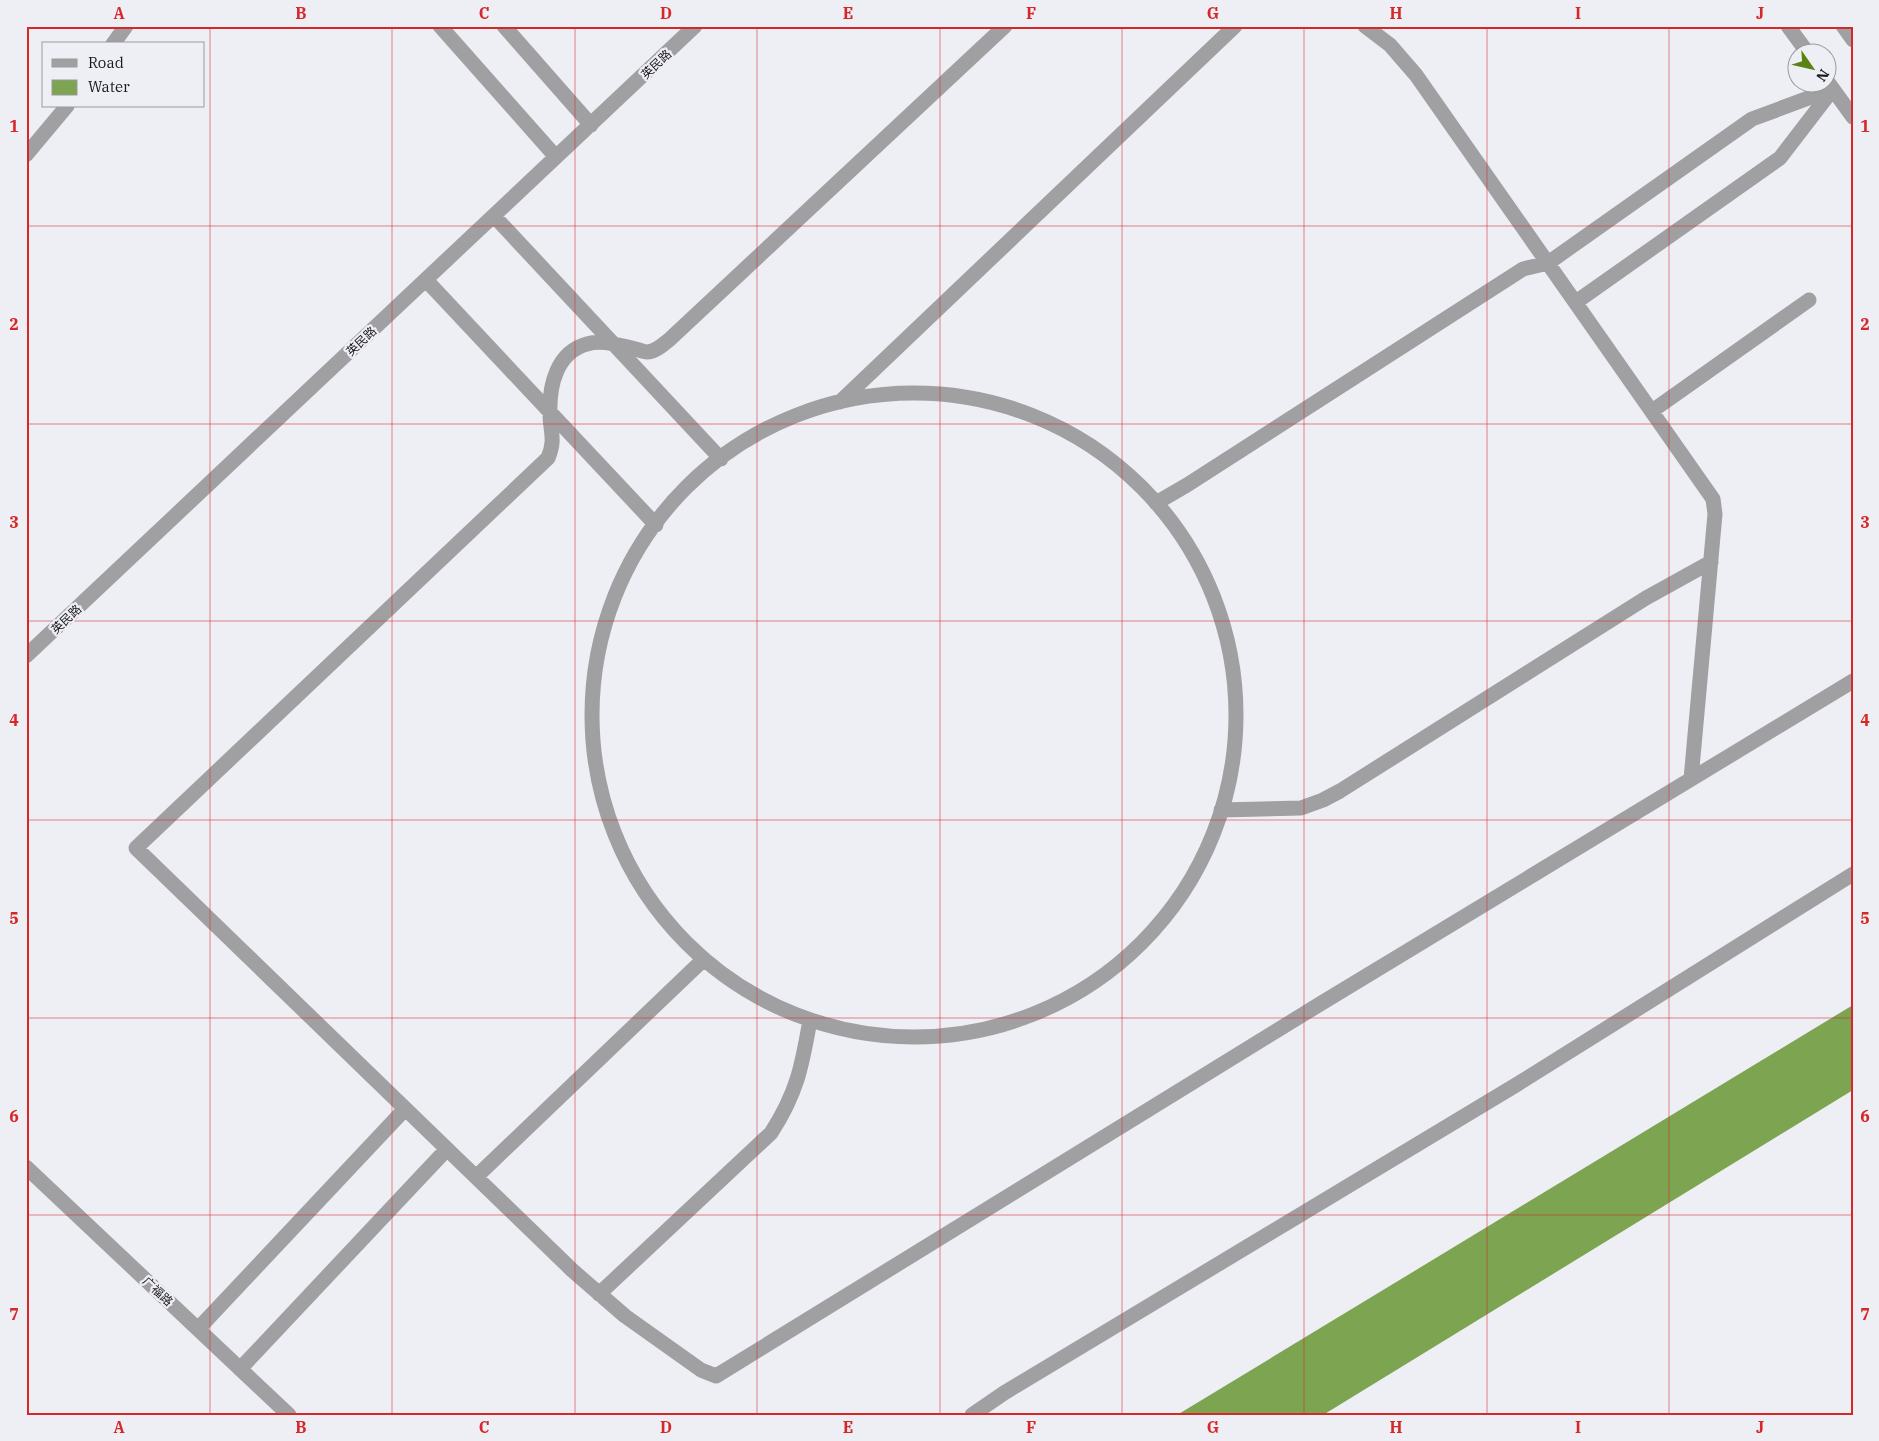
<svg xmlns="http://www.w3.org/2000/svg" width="1879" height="1441" viewBox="0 0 1879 1441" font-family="'IBM Plex Serif','Noto Sans SC',serif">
<rect width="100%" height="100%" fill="#eeeef5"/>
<path fill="#7ca451" d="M1853,1005V1090L1323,1415H1177Z"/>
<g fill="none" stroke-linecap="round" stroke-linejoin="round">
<path stroke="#a0a0a3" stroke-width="15" d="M440,26L556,157
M504,26L591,125
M1005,26L670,339C664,344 655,352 647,352C644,352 639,350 636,349C620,346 603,339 587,344C557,352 549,385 550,413C550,432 556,439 548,458L136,848L572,1270L625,1316L701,1370L716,1376L1320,1004L1853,681
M1365,26L1390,45L1416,75L1713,499L1715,514L1691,779
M1788,26L1807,52
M1843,26L1853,40
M113,44L126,26
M1827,81L1853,117
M26,155L67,106
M494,216L721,459
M426,280L656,525
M1576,302L1780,158L1833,89
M592 715a322 322 0 1 1 644 0a322 322 0 1 1-644 0Z
M840,402L1235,26
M1652,411L1809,300
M1156,503L1187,485L1523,269L1548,263L1752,119L1833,89
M26,656L695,26
M1221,810L1301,808L1323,800L1340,791L1646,598L1711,562
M26,1167L289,1415
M476,1177L704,959
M599,1294L771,1133C797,1093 802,1066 810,1020
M198,1329L405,1109
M240,1369L447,1149
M972,1415L1004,1393L1516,1085L1853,874"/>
</g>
<path fill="none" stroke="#d62828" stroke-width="1" stroke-opacity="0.55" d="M210,26V1415M392,26V1415M575,26V1415M757,26V1415M940,26V1415M1122,26V1415M1304,26V1415M1487,26V1415M1669,26V1415M26,226H1853M26,424H1853M26,621H1853M26,820H1853M26,1018H1853M26,1215H1853"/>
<g text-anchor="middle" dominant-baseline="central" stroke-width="4.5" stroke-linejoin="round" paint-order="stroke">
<g font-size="12" fill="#19191c" stroke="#eeeef5">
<text transform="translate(656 64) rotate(-43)">英民路</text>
<text transform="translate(361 341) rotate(-43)">英民路</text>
<text transform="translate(66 619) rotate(-43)">英民路</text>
<text transform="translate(158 1291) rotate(43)">广福路</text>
</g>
</g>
<rect width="1879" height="1441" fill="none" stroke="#eeeef5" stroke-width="55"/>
<rect x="42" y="42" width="162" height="65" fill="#eeeef5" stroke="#99999e"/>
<rect x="52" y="59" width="25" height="8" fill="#a0a0a3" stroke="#99999e"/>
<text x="88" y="68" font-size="15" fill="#19191c">Road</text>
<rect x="52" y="80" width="25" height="15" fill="#7ca451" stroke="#99999e"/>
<text x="88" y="92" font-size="15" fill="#19191c">Water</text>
<g transform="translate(1812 68) rotate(124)"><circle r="24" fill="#eeeef5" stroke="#99999e"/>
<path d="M0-4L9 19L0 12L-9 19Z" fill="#578412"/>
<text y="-8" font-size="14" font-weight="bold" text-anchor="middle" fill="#19191c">N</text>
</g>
<rect x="28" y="28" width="1824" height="1386" fill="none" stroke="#d62828" stroke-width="2"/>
<g font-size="16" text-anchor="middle" font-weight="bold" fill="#d62828">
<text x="119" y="19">A</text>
<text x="301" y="19">B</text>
<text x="484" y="19">C</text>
<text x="666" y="19">D</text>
<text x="848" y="19">E</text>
<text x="1031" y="19">F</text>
<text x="1213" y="19">G</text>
<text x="1396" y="19">H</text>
<text x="1578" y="19">I</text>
<text x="1760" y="19">J</text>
<text x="14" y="132">1</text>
<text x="1865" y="132">1</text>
<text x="14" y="330">2</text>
<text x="1865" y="330">2</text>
<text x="14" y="528">3</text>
<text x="1865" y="528">3</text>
<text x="14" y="726">4</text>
<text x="1865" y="726">4</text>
<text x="14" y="924">5</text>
<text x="1865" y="924">5</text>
<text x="14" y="1122">6</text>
<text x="1865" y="1122">6</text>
<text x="14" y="1320">7</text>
<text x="1865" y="1320">7</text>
<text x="119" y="1433">A</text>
<text x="301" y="1433">B</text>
<text x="484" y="1433">C</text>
<text x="666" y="1433">D</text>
<text x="848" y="1433">E</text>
<text x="1031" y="1433">F</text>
<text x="1213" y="1433">G</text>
<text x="1396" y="1433">H</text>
<text x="1578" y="1433">I</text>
<text x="1760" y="1433">J</text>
</g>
</svg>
